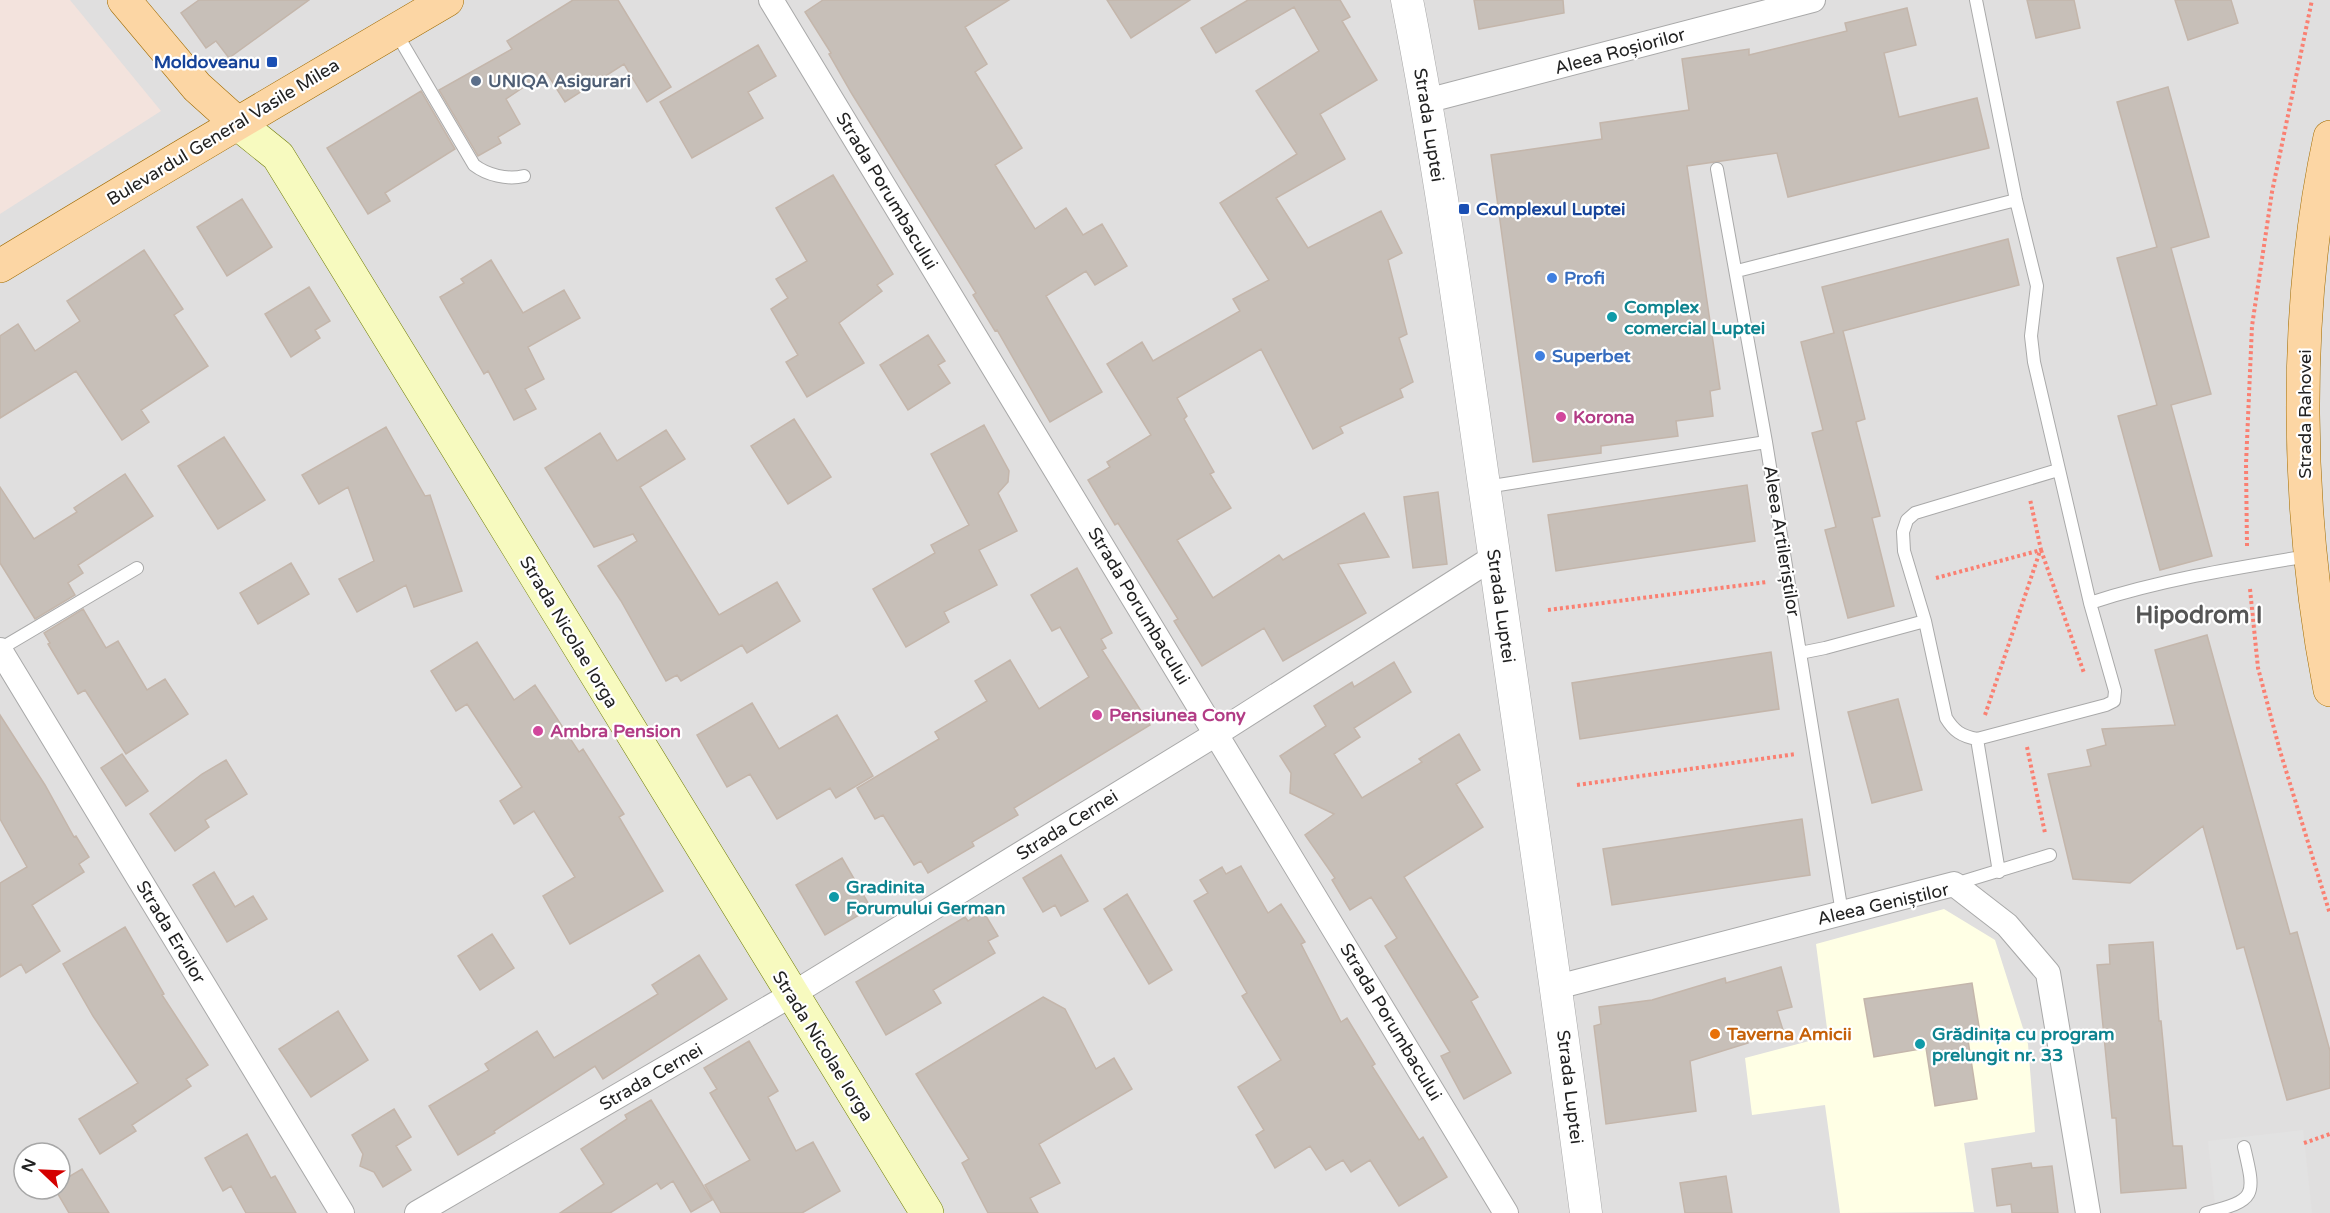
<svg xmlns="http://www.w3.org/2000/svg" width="2330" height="1213" viewBox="0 0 2330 1213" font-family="'Varela Round',sans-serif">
<rect width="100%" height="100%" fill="#f2efe9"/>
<path fill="#e0dfdf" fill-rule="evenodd" d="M0,0H2330V1213H0ZM24,1153H60V1189H24Z"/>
<path fill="#ffffe5" d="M1944,909L1995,940L2028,1044L2035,1132L1964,1143L1974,1212L1840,1213L1825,1105L1752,1115L1745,1058L1828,1036L1816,944Z"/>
<path fill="#f3e3dd" d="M0,0H70L161,111L0,214Z"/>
<path fill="#e2e2e2" d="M2303,1130L2312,1213H2216L2208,1141Z"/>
<path fill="#c7bfb8" stroke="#c4b6ab" stroke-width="1.5" d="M199,0H309L229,58L216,41L206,48L181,13Z
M573,0H618L671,87L647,102L624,64L565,102L546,72L506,99L520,124L498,137L501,143L478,156L439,90L512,49L507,41Z
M823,0H1009L965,27L987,64L975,72L1022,148L995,165L1035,229L1066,208L1083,235L1102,224L1127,266L1095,285L1086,271L1046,296L1102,392L1050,422L997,330L995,331L973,295L976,293L852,94L829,54L831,53L805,12Z
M1107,0H1190L1131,38Z
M1248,0H1340L1350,17L1342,21L1377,80L1320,114L1345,159L1276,198L1308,248L1381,211L1402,253L1388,260L1407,334L1399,338L1413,382L1400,389L1403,397L1340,427L1343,433L1313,449L1261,349L1177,398L1187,416L1184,419L1214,472L1210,474L1231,508L1177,540L1213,598L1279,555L1283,560L1364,513L1389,557L1338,564L1366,613L1283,661L1264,628L1202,666L1174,621L1178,619L1118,523L1115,525L1088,480L1110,467L1107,462L1151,435L1107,364L1142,342L1153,361L1240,311L1233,299L1269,280L1220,203L1297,154L1256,91L1319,51L1294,7L1216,53L1201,28Z
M1474,0H1563L1564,13L1479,29Z
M2027,0H2074L2080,28L2036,38Z
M2175,0H2231L2238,23L2188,40Z
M1907,8L1916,45L1884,53L1899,117L1977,98L1989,148L1788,197L1777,153L1687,166L1720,389L1710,391L1713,416L1676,421L1678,436L1601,446V453L1533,462L1491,155L1602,139L1600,123L1689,110L1682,59L1749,49V55L1847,31L1845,23Z
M758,45L776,76L748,92L763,118L692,158L660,102Z
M2168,87L2209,237L2171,248L2211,394L2171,405L2212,556L2160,570L2118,416L2157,405L2117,258L2157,247L2117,102Z
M421,91L455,149L385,193L390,201L368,214L327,148Z
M833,175L893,274L877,285L882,291L839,323L864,363L807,397L786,362L798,355L771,309L788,298L776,279L807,261L776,208Z
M242,199L272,247L227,276L197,227Z
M2008,239L2019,285L1843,331L1865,419L1856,422L1880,516L1872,518L1894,606L1848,618L1825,530L1836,527L1812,433L1823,430L1801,342L1834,333L1822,287Z
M144,250L183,309L174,315L208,366L141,410L149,422L122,440L76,371L0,418V336L18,324L35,351L80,321L67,301Z
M491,260L523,313L564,290L580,318L528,347L544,379L525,389L536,409L514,420L488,371L484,374L440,297L464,283L461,279Z
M309,287L330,321L315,330L320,338L291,357L265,314Z
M928,335L945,361L938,365L950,383L908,410L880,365Z
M794,419L831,477L788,504L751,446Z
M984,425L1009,471L1008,482L998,493L1017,531L979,550L997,585L944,612L949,622L906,647L873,589L935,553L931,545L969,525L931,454Z
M386,427L425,496L430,495L462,591L414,607L406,585L357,612L339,579L374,561L348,487L319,504L302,475Z
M666,430L685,459L640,487L719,615L777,582L800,621L747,653L742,645L681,681L677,675L666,681L621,601L598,566L637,541L633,534L594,547L545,468L600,433L617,461Z
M224,437L265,500L218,529L178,466Z
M125,474L153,516L78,565L83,573L68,583L75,595L35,619L0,563V487L34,539L77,512L74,508Z
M1747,485L1755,541L1556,571L1548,515Z
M1438,492L1447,564L1413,568L1404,497Z
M291,563L309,594L258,624L240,593Z
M1077,568L1112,633L1101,639L1106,648L1102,650L1150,725L1014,808L1018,815L972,842L974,846L928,873L921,861L914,865L883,815L875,819L857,788L939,739L935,732L987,701L975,681L1010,660L1039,709L1089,677L1060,627L1052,631L1031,595Z
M83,609L106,648L118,641L147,690L165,679L188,714L126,754L85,690L78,694L48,644L50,643L44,633Z
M2207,635L2290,934L2297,932L2330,1051V1088L2287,1100L2244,947L2237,949L2203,826L2130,883L2073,879L2048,774L2091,766L2087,750L2106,745L2102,729L2175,725L2155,650Z
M477,642L514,700L535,685L579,752L583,749L624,814L619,817L663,891L570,944L543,896L575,877L534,811L514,824L500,801L522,787L467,704L456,711L431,671Z
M1771,652L1779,709L1580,739L1572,683Z
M1394,662L1411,692L1354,728L1360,737L1334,754L1362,798L1422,762L1419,759L1459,734L1480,770L1456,784L1483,827L1404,877L1478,997L1471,1001L1511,1073L1464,1099L1441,1056L1450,1052L1385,946L1397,938L1371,897L1350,910L1332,880L1335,878L1305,835L1334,814L1290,793L1291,773L1280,756L1326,726L1314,706L1352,682L1354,687Z
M1898,699L1922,790L1872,803L1848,712Z
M752,703L779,749L837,715L873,776L836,798L830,788L777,819L750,774L727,787L697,735Z
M0,715L45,785L74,837L76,836L89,857L79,864L84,872L32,905L60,951L26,973L21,964L0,977V883L27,867L0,819Z
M122,754L148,791L126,806L101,768Z
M226,760L247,794L205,820L209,827L175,851L150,814L202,774Z
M1802,819L1810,875L1612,905L1603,849Z
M1061,855L1088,901L1061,916L1055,905L1043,912L1023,878Z
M842,858L871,908L825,935L796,885Z
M1241,866L1268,913L1281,904L1305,942L1301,944L1341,1022L1347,1018L1375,1064L1372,1066L1419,1140L1423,1137L1447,1177L1399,1206L1370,1160L1351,1172L1343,1160L1326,1170L1310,1146L1275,1168L1256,1135L1264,1130L1238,1087L1281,1060L1242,996L1247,993L1194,901L1208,893L1200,880L1222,867L1226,874Z
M214,872L235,907L253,896L267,919L227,942L193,885Z
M1127,894L1172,970L1149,984L1104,909Z
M983,911L998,936L988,941L995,953L933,990L941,1003L886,1035L856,982L965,917L968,921Z
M125,927L164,994L162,995L208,1065L186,1079L191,1086L132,1125L136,1131L100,1154L79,1119L138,1083L93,1016L63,964Z
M492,934L514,968L480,990L458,956Z
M2153,942L2159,1021H2161L2173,1146H2182L2186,1188L2121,1193L2116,1118H2112L2097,965L2110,964L2109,945Z
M699,955L727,999L603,1079L595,1066L494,1131L495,1133L458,1155L429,1106L489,1070L485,1064L537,1031L554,1058L658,994L652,985Z
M1781,967L1792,1007L1777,1011L1783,1030L1747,1039L1748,1043L1690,1061L1696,1111L1606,1124L1594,1026L1601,1024L1599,1007L1652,1000L1725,978L1726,983Z
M1972,983L1981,1039L1968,1040L1977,1099L1935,1106L1926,1048L1874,1057L1864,999Z
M1043,997L1065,1009L1096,1069L1114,1058L1132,1089L1039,1144L1060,1183L1030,1198L1038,1213H988L962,1163L969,1159L916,1074Z
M338,1011L368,1060L311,1097L279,1049Z
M749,1041L778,1091L768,1097L796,1151L813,1142L840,1191L802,1213H721L705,1185L750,1160L710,1093L717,1089L704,1068Z
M651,1100L712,1200L691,1212L673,1181L661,1189L657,1183L610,1213H560L604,1184L581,1149L627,1119L625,1115Z
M394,1109L411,1137L396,1146L411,1170L383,1187L374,1172L360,1166L363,1154L352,1135Z
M247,1134L271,1178L275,1176L296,1213H246L231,1186L223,1191L205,1158Z
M2031,1163L2032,1168L2052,1166L2058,1213H2012L2011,1204L1997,1206L1992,1169Z
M82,1169L109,1213H69L55,1189H60V1182Z
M1726,1176L1732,1213H1685L1680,1183Z"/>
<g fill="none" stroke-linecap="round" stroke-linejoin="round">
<defs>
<path id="service" d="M1976,0L2016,200L2037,286L2031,336L2034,362L2090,603L2115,691L2114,701L2106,705L1977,739C1961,736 1954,731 1946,718L1925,621L1904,551L1903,532L1907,520L1915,513L2058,470
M395,31L474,165C487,175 507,180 524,176
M1717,169L1766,442L1842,913
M1737,271L2016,200
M1486,487L1766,442
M2090,603C2160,580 2235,568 2308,556
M0,649L137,568
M1800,653L1825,648L1925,621
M1977,739L1999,872
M1955,884L2050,855
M2206,1213C2256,1200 2256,1197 2244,1147"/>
<path id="minor" d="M771,0L1506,1213
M1426,101L1813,0
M0,650L342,1213
M1557,987L1954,884L2007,925L2048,973L2088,1213
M417,1213L791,995L1216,734L1494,557"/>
<path id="tertiary" d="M1407,0C1443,183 1467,369 1494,554C1525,774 1558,993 1586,1213"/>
<path id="secondary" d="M237,123L278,156L927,1213"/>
<path id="primary" d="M124,0L197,87L237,123
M2330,137C2292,313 2296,514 2330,690
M0,266C148,176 297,88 447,0"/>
</defs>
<use href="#service" stroke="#a9a9a9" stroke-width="14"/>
<use href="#minor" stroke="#a9a9a9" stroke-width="26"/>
<use href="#tertiary" stroke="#a9a9a9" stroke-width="33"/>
<use href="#secondary" stroke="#707d05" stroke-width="34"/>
<use href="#primary" stroke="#a06b00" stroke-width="34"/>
<path stroke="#fa8072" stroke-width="4" stroke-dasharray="3 3" stroke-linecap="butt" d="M2247,546L2246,464L2252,326L2272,192L2312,0
M2041,550L2084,673
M1936,578L2041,550L2030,499
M2250,589L2258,668L2280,751L2330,914
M1548,610L1767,582
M1985,715L2040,551
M2027,747L2045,833
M1577,785L1796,754
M2304,1143L2330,1134"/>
<use href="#service" stroke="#fff" stroke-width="12"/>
<use href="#minor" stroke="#fff" stroke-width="24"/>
<use href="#tertiary" stroke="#fff" stroke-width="32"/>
<use href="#secondary" stroke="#f7fabf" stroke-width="33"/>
<use href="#primary" stroke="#fcd6a4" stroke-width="33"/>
</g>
<g fill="#1a4fb4" stroke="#fff" stroke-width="2">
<rect x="266" y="56" width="12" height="12" rx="3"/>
<rect x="1458" y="203" width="12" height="12" rx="3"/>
</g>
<circle fill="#5c6f8a" stroke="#fff" stroke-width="2" cx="476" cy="81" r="6"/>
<g fill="#3f7fe0" stroke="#fff" stroke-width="2">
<circle cx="1552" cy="278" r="6"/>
<circle cx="1540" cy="356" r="6"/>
</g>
<g fill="#0f9aa8" stroke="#fff" stroke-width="2">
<circle cx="1612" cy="317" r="6"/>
<circle cx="834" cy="897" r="6"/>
<circle cx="1920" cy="1044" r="6"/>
</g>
<g fill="#d1479c" stroke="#fff" stroke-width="2">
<circle cx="1561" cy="417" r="6"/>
<circle cx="1097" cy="715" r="6"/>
<circle cx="538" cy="731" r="6"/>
</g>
<circle fill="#e8710a" stroke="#fff" stroke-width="2" cx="1715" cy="1034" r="6"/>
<g text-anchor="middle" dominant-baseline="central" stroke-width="4.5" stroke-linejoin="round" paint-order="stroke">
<g font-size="18" fill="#222" stroke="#fff">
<text transform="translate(1620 51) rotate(-15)">Aleea Roșiorilor</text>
<text transform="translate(1429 125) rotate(81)">Strada Luptei</text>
<text transform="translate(223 132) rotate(-31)">Bulevardul General Vasile Milea</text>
<text transform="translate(887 191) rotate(59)">Strada Porumbacului</text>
<text transform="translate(2305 414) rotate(-90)">Strada Rahovei</text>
<text transform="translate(1782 541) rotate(81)">Aleea Artileriștilor</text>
<text transform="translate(1139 606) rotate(59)">Strada Porumbacului</text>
<text transform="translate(1501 606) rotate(82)">Strada Luptei</text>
<text transform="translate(569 632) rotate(59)">Strada Nicolae Iorga</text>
<text transform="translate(1067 825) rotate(-32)">Strada Cernei</text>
<text transform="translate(1883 904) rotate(-13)">Aleea Geniștilor</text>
<text transform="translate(171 932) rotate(59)">Strada Eroilor</text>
<text transform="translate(1391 1022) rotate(59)">Strada Porumbacului</text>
<text transform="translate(823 1046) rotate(58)">Strada Nicolae Iorga</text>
<text transform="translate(651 1077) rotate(-30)">Strada Cernei</text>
<text transform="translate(1570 1087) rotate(83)">Strada Luptei</text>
</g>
<g font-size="18" font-weight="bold" fill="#164399" stroke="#fff" text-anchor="end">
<text x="260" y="62">Moldoveanu</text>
<text x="1476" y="209" text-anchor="start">Complexul Luptei</text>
</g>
<g font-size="18" font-weight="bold" fill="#4e5e75" stroke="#fff" text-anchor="start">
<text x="488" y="81">UNIQA Asigurari</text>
</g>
<g font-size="18" font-weight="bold" fill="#366cbe" stroke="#fff" text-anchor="start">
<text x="1564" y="278">Profi</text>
<text x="1552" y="356">Superbet</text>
</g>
<g font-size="18" font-weight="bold" fill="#0d838f" stroke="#fff" text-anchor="start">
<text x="1624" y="307">Complex<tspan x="1624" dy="21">comercial Luptei</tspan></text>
<text x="846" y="887">Gradinita<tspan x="846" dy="21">Forumului German</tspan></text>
<text x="1932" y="1034">Grădinița cu program<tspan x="1932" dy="21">prelungit nr. 33</tspan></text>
</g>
<g font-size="18" font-weight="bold" fill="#b23c85" stroke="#fff" text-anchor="start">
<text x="1573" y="417">Korona</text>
<text x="1109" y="715">Pensiunea Cony</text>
<text x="550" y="731">Ambra Pension</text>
</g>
<g font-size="18" font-weight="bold" fill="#c56008" stroke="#fff" text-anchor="start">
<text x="1727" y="1034">Taverna Amicii</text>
</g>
<g font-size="24" font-weight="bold" fill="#555" stroke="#fff">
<text x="2199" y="615">Hipodrom I</text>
</g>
</g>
<g transform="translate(42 1171) rotate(293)"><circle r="28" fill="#ffffff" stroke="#a7a7a7" stroke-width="1.5"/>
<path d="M0-4.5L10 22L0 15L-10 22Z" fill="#d40000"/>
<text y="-9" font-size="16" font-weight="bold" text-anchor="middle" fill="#222222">N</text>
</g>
</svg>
